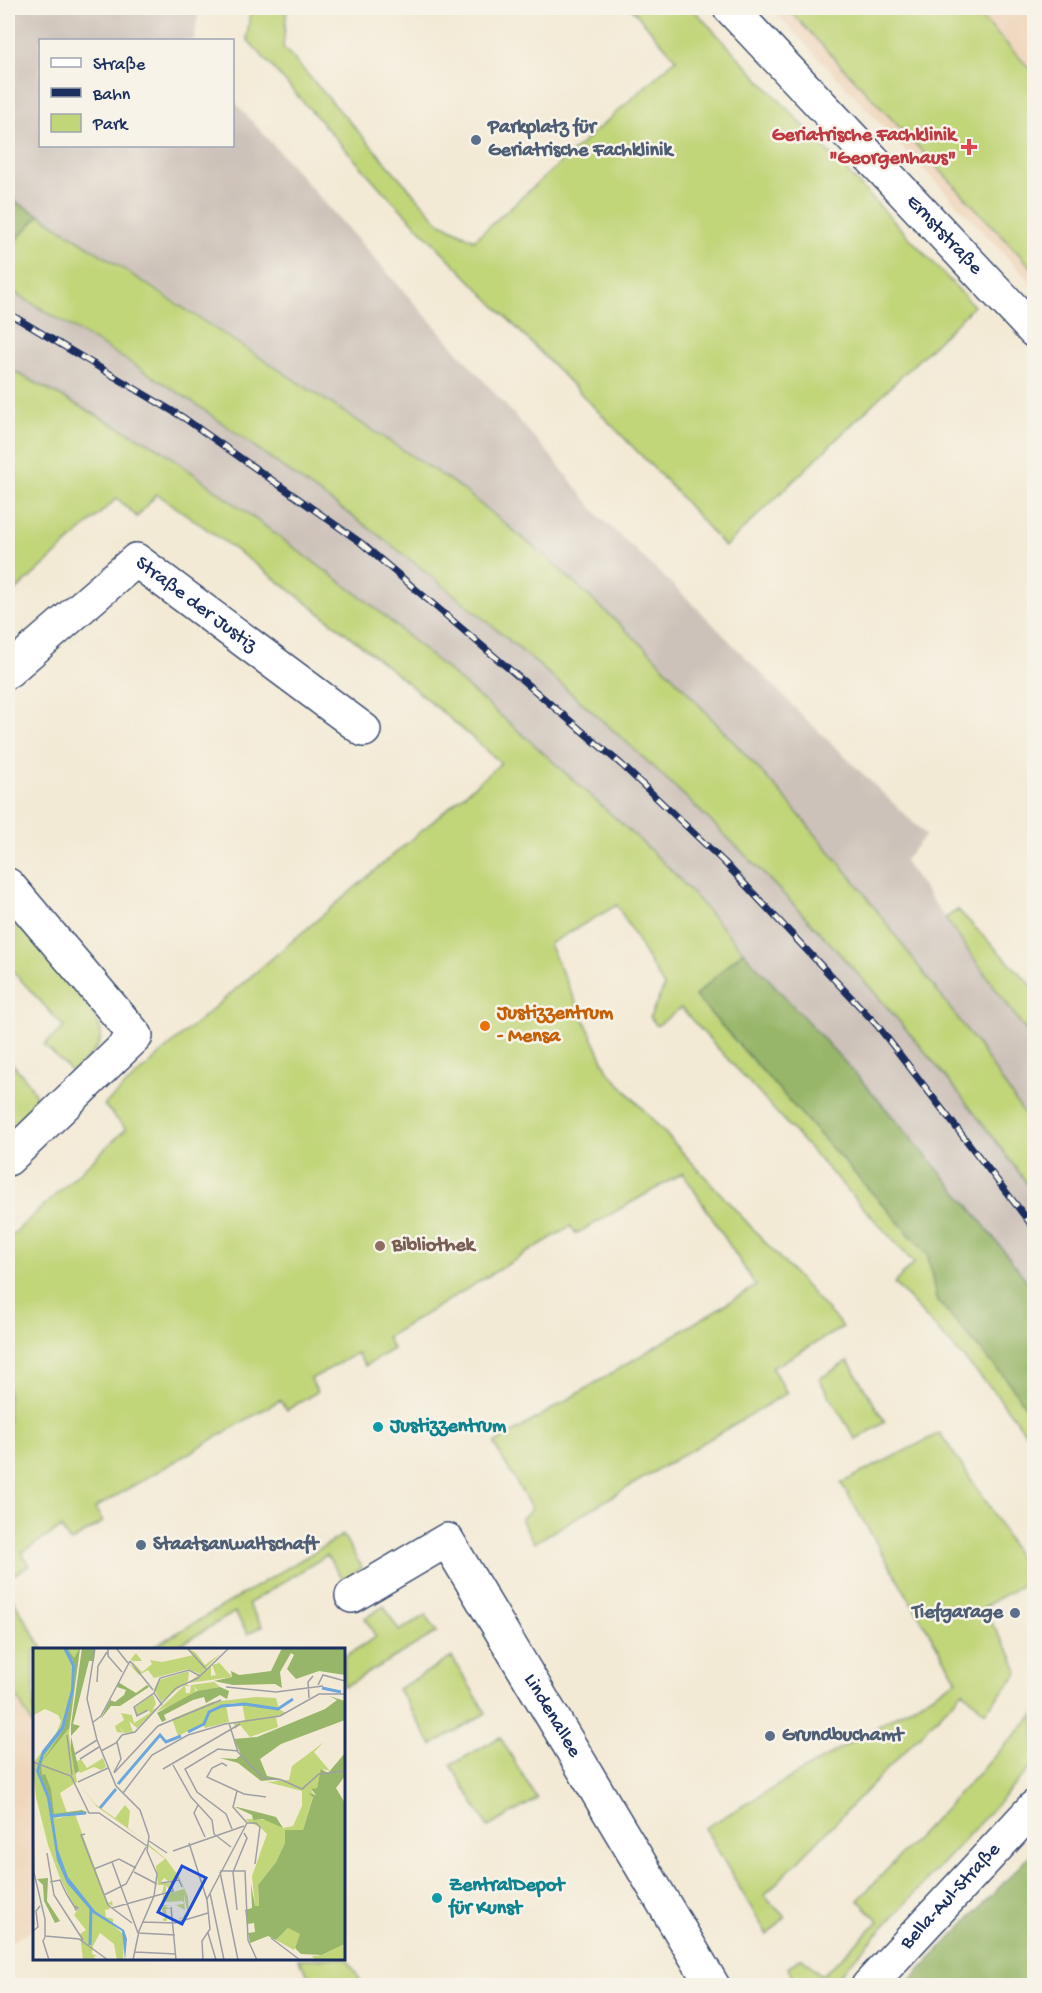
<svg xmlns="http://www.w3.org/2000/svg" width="1042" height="1993" viewBox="0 0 1042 1993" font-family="'Gochi Hand',sans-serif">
<rect width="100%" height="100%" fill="#f7f3e8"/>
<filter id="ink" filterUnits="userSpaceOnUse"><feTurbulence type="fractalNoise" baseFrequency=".0167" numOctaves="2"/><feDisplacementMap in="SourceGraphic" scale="12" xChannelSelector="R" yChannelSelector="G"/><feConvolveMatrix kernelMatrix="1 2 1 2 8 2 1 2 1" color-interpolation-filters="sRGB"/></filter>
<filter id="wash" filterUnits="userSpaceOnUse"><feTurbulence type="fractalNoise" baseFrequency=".008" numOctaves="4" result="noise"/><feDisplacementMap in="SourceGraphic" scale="24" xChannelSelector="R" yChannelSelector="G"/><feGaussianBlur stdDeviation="1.35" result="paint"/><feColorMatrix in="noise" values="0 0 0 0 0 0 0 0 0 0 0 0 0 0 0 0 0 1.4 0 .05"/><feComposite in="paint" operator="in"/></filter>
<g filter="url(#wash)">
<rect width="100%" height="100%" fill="#f3ead5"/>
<path fill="#efd6bc" d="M771,8H1034V286Z
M8,1681L34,1727V1852L32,1854L34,1859V1929L8,1943Z"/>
<path fill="#cdc2b9" d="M8,8H199L194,40H40V146H232L233,100L549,454L600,517L695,606L805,718L926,835L904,861L1034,1042V1129L982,1051L857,884L779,791L652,654L457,485L163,293L40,215L8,198Z
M8,289L197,405L391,544L570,690L745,853L907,1028L983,1121L1034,1193V1290L969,1206L862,1081L675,874L277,537L160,449L8,368Z"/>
<path fill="#c1d579" stroke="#6e826c" stroke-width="1.5" d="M254,8H287L283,47L439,222L474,240L676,59L631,8H692L974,306L725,547L671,486L382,190L247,39L250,12Z
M787,8H973L1034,73V270Z
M40,215L457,485L545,556L652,654L779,791L857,884L982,1051L1034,1129V1193C857,945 633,734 393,546C361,521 325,498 292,474C260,451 229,427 197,405C135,364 71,327 8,289V248Z
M8,368L160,449L368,602L529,740L645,845L675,874L743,951L695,996L928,1255L936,1299L1007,1380L1034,1418V1444L993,1390L894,1283L914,1263L681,1008L657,1026L650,1017L664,987L617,905L549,944L608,1071L843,1327L772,1368L787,1393L534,1543L521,1519L532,1509L494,1444L756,1286L683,1173L576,1234L571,1226L387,1337L393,1349L365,1366L357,1353L311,1379L317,1392L287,1410L280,1400L95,1508L103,1522L70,1542L61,1528L22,1552L29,1566L8,1578V1239L126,1129L104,1105L175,1041L501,763C392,666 277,577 157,494L137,517L117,498L8,598Z
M958,910L1034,988V1042L945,918Z
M8,914C28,938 98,1005 101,1033C102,1049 83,1062 72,1072L44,1045L64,1027L8,966Z
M8,1059C17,1070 42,1092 36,1108C31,1118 16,1128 8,1135Z
M848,1361L885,1422L856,1440L819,1379Z
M940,1433L989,1506L1031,1580L982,1608L1012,1656L1018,1673L985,1712L963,1691L764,1896L785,1917L767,1935L705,1828L957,1680L841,1483Z
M343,1535L362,1568L343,1580L327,1555L248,1604L262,1626L248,1634L235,1612L173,1649H150Z
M8,1591L43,1649L34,1650V1727L8,1681Z
M384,1606L399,1631L426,1615L437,1632L344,1687V1657L376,1637L365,1618Z
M452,1657L486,1713L432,1745L398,1689Z
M1034,1715V1764L830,1985H785L793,1978L788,1968L801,1957L822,1976L879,1921L858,1900Z
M500,1737L537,1799L488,1827L451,1765Z
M344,1954L363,1985H314L298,1959L344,1958Z"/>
<path fill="#98b669" stroke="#5a7264" stroke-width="1.5" d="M8,198L40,215L8,248Z
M743,951L862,1081L969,1206L1034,1290V1418L1007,1380L936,1299L928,1255L695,996Z
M1034,1851V1985H906Z"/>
</g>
<g filter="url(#ink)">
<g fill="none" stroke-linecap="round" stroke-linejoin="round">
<defs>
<g id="street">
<path id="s1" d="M730,8L1034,331"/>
<path id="s2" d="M8,671L136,560L364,730"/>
<path d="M8,885L136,1036L8,1159"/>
<path id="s3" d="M352,1596L447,1540L713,1986"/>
<path id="s4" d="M868,1986L1034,1807"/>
</g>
</defs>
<use href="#street" stroke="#3b4b70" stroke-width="36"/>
<use href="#street" stroke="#fff" stroke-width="33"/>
<defs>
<path id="rail" d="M8,313L184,418L360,542L622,765L724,862L877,1025L1034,1228"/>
</defs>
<use href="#rail" stroke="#1b2f5e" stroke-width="7"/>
<use href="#rail" stroke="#f7f3e8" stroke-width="4.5" stroke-dasharray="14" stroke-linecap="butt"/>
</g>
</g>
<g fill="#5c6f8a" stroke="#f7f3e8" stroke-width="2">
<circle cx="476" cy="140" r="6"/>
<circle cx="141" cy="1545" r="6"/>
<circle cx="1015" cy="1613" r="6"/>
<circle cx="770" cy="1736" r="6"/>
</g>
<path fill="#e0444e" stroke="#f7f3e8" stroke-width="2" d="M966 138h6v6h6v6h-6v6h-6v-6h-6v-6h6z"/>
<circle fill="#e8710a" stroke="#f7f3e8" stroke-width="2" cx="485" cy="1026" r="6"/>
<circle fill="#8d6e63" stroke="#f7f3e8" stroke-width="2" cx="380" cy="1246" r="6"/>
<g fill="#0f9aa8" stroke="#f7f3e8" stroke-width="2">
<circle cx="378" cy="1427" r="6"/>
<circle cx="437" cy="1898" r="6"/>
</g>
<g text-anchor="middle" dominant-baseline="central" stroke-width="5" stroke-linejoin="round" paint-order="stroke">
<g font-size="20" font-weight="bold" fill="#4e5e75" stroke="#f7f3e8" text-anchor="start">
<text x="488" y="128">Parkplatz für<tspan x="488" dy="23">Geriatrische Fachklinik</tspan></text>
<text x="153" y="1545">Staatsanwaltschaft</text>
<text x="1003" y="1613" text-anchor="end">Tiefgarage</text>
<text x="782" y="1736">Grundbuchamt</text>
</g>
<g font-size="20" font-weight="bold" fill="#be3a42" stroke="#f7f3e8" text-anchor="end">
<text x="956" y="136">Geriatrische Fachklinik<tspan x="956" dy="23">"Georgenhaus"</tspan></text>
</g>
<g font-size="20" fill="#1b2f5e" stroke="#f7f3e8">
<text stroke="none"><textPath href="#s1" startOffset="312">Ernststraße</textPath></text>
<text stroke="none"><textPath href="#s2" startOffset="244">Straße der Justiz</textPath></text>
<text stroke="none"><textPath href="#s3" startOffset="315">Lindenallee</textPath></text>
<text stroke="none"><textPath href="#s4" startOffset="122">Bella-Aul-Straße</textPath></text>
</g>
<g font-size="20" font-weight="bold" fill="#c56008" stroke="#f7f3e8" text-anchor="start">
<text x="497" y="1014">Justizzentrum<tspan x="497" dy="23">- Mensa</tspan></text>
</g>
<g font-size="20" font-weight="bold" fill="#785e54" stroke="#f7f3e8" text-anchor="start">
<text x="392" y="1246">Bibliothek</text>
</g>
<g font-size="20" font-weight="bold" fill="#0d838f" stroke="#f7f3e8" text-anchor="start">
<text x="390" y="1427">Justizzentrum</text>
<text x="449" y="1886">ZentralDepot<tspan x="449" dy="23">für Kunst</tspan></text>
</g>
</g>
<g transform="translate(33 1648)">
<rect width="312" height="312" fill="#f3ead5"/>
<path d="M0,0H47L36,86L44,134L27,145L34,165L22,171L42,166L75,255L79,253L80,258L75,256L77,261L72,262L73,269L80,271V277L91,287L90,312H84L81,296L67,285L60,298L59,306L64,308L60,309L63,311L50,312L47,286L53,282L41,267L46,260L41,258L27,230L15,197L3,149L0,115L23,86L28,73L25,67L12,61L1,67ZM155,0L163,5L172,17L187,6L167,26L155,21L121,30L115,22L106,27L95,15L104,22L100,15L98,11L103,5L109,13H99L109,24L119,16L117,12L129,14L161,7ZM183,11L199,29L155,35L178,17V28L183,27L179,17L186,15ZM156,23L155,33L128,54L121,41L126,32ZM181,34L187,39L165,43L160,38L163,43L154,51L123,64L153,36L157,38H152L153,45H157L158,37ZM120,46L123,56L119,62L127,58L104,80L96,73L100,84L91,85L86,78L90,85L84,84L82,78L91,72L88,65L99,67L101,75L117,65L115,61L104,68L101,60ZM223,49L243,50L246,61L253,65L243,69L245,79L217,89L207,77L202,81L201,75L212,72L209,55H200L193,57L196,74L172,80L169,76L145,88L139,71L179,54ZM291,94L281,104L297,123L289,121L284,140L278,142L282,148L276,145L280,148L270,182H253L252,195L243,214L225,237L226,258H222L219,228L234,186L227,179L215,174L213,171L238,172L250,180L260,178L269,158V143L234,134L256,132L259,118ZM70,110L73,119L68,122L61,119L47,125L41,115L48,111L54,120ZM45,134L62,156L82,170L92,157L97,163L95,180L114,194L63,158ZM115,198V196L133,211L147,230L155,249L156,267L153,270L143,274L155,268L151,246L152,269L143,272L151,268L152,262L143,257L151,256L150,253L131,254L130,257H138L131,258L138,261H133L134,273H140H131L129,272L132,270L129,261L130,247L151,241L147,231L135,233L131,230L128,234L137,235L138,242L137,236V243L133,237V244L129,245L131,237H125L123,218L132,211ZM255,280L268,286L261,302L243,292ZM312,296V312H282L279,308L290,307Z" fill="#c1d579"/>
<path d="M34,0L41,10L47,0L36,80L8,115L31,81L41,43L42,17ZM49,0H62L61,13H56L40,76L47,78L38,88L46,123L42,126L38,101V77ZM249,0H312V27L286,23L263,31L254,21L261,7L258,5L247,24L249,40L242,36L200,37L181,33L199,29L198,23L206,27L238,23ZM85,34L103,45L114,37L116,39L87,58H78L68,71L77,52L82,54L91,47L93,42L84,39ZM187,39L196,43L194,51L187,47L173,55L171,49L160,52L131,67L133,72L129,74L124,65L164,43ZM296,48L312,53V72L248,96L227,111L234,128L249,131L228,133L205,115L187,110L203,111L208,107L201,91L224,89L292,61L304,52ZM312,105V128L303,140L312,155V296L289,307L268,306L262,300L267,286L255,280L243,292L235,288L217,295L215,285L222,284L221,275L214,276L212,262L219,260L218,236L222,258H226L225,237L243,214L252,195V182H270L280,149L275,145L283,147L278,141L284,140L288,121L295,125ZM8,116L9,127L12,126L18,141L21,166L49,162L55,165L19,169L17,149L6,124ZM202,159H204L243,169L250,180L230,171L220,172L219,167ZM15,230L14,253L27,273L22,275L11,253L10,237L4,231Z" fill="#98b669"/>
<path d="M30,0H34L42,17L41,43L31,81L11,107L6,124L17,149L25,202L35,229L62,263L91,282L94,291L92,312L89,283L60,265L34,235L24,212L14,150L3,123L9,103L28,79L38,42L39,18Z" fill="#6ba7dc"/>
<path fill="none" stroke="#6ba7dc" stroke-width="3" d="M289,40L308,44M155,84L171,76L176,64L189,58L212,56L245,61L260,51M85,136L127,87L133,94L148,88M67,160L83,141M19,168L53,165M57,297L58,260"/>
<path fill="none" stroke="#9d9fa5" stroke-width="1.5" d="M62,0L54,51L64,92L83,138L107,162L116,188L114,203L124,226L121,248L106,283L100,312M75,0V8L89,24M83,0L95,15M154,0L173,21M97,13L120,42M64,34L65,18L74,4M285,37L290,27L312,33M193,39L243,44L290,38M276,50L275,34L280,28M129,57L121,45L127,30L156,22L167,28M115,62L104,68L101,59L121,45M59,75L68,68L97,13M196,75L205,104L230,130L249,132L269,141L286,126L312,123M34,87L39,127M68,103L83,95L89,87L102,84L143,40L165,30L196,0M42,106L64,92M47,111L66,99M0,114L38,128L56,165H66L114,198M140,117L158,149L179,172L181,186M194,118L189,115L179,120L174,129L211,146L233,149M130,121L207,76M81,124L88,111L84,94M81,125L125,78L188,52M45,134L75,120M204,143L200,159L214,175M90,145L119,107L155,87L192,76L247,68L286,46H312M165,157L161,165L172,189M0,173L1,225L12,271V288L46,291L75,312M214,175H223L227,179L222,216M199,181L193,166L164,144L152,121L185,101L205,103M52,186L48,187L75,257L99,275M181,186L198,199M116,193L134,205M156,195L174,252L177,281L169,293L170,312M140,203L211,178M14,205L21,247L50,292M79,214L105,285L142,287M61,221L86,211L103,220M187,223H212L215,292L224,312M101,224L124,236M187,224L205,312M17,234L27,232L33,245L36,250L41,258L43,262L45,260L41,258M128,235L146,232L149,239M177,245L191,312M71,247L93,236L113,199M174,251L214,175M138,259L143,312M79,260L140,243L138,234M204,262L200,224L214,190L211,185M110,274L142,275L175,265M0,283L5,279L3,263L7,258M175,285L183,312M12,289L10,293L16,312M238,290L267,312M102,304L143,306"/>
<path fill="#1d4ed8" fill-opacity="0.15" stroke="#1d4ed8" stroke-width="3" d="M149,218L173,230L149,276L125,264Z"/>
<rect width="312" height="312" fill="none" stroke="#1b2f5e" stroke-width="3"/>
</g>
<rect width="1042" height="1993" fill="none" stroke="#f7f3e8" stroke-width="30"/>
<rect x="39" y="39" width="195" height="108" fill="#f7f3e8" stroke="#9fa5b1" stroke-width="1.5"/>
<rect x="51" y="58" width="30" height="9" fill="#ffffff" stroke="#9fa5b1" stroke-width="1.5"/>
<text x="93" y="69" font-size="18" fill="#1b2f5e">Straße</text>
<rect x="51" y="88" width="30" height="9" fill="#1b2f5e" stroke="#9fa5b1" stroke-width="1.5"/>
<text x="93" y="99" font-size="18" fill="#1b2f5e">Bahn</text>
<rect x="51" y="114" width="30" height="18" fill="#c1d579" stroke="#9fa5b1" stroke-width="1.5"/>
<text x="93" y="129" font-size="18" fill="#1b2f5e">Park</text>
</svg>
